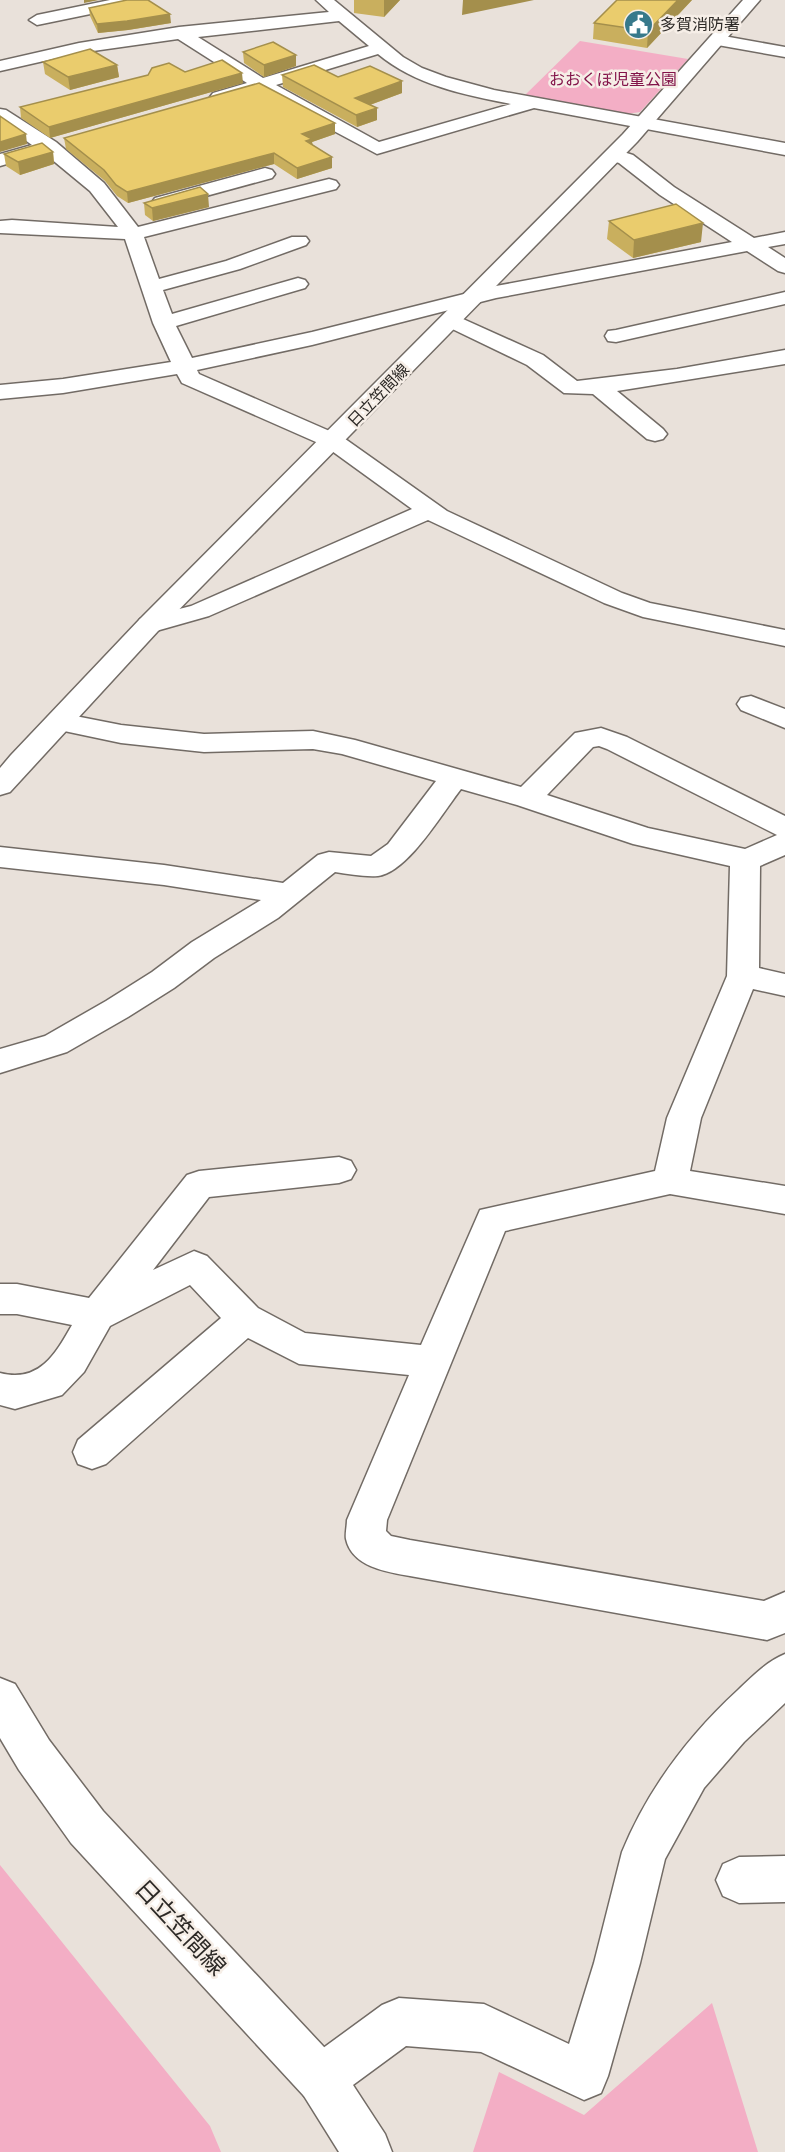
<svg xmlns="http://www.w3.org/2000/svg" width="785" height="2152" viewBox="0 0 785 2152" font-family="'IBM Plex Sans','Noto Sans JP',sans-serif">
<rect width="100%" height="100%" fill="#e9e1da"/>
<path fill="#f3aec5" d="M580,41L688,59L640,112L627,114L524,96Z
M0,1865L210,2126L221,2152H0Z
M712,2003L758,2152H473L499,2072L584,2115Z"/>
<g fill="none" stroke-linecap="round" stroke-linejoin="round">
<defs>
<path id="minor" d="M110,0H142L134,5L37,25L29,20L37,15Z
M316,0H334L403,57L422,68L446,77L494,90L785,143V155L534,108L377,154L259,91L219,102L213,101L210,97L213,93L247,83L178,39L79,53L0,71V61L79,43L179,27L329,12ZM339,21L369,46L263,78L198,37ZM378,54C415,85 465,95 511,104L379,142L276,85Z
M718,35L785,47V57L712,44L709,40L712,36Z
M0,109L6,110L56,142L104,183L138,227L329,179L336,181L339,185L336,189L144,237L159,279L226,261L292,237H306L309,241L306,245L240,269L163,290L172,314L298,278L305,280L308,284L305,288L176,326L192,358L312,332L496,286L732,242L660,195L619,163L607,159L605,155L607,151L614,149L633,155L674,187L754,238L785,232V244L768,247L785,258V273L778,271L747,251L496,298L312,345L197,370L199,374L341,436L447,511L622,593L650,603L785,630V646L643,617L604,603L428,520L209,616L149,633L140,631L136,625L140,619L191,606L412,509L325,446L182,383L177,374L63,393L0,399V385L63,379L171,362L153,323L125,239L0,233V221L12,220L118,227L90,191L44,153L0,166V154L32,145L0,122Z
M265,168L272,170L275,174L272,178L162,208L155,206L152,202L155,198Z
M785,292V304L616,342L608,341L605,336L608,331L616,330Z
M452,314L543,355L577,381L677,369L785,350V364L617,391L663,429L667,434L663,439L655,441L647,439L593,394L564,393L527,365L444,325L441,320L444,315Z
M751,696L785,709V728L741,710L737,704L741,698Z
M60,713L121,725L204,734L313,731L355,740L521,787L575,733L601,728L627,737L785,816V855L760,866L759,968L785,974V996L753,989L701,1118L690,1171L785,1186V1214L670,1194L505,1231L387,1520L386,1531L391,1536L410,1540L764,1601L785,1592V1633L767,1640L410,1576C387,1572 352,1567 346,1539C345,1534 347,1526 347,1520L409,1375L299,1364L248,1338L106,1464L92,1469L78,1464L73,1452L78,1440L221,1318L190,1285L110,1326L84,1372L62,1395L15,1409L0,1405V1373C39,1383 55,1355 72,1325L17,1314H0V1284H17L89,1298L187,1175L199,1171L339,1157L351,1161L356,1170L351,1179L339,1183L209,1197L153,1270L194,1251L207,1256L258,1308L305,1333L421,1345L480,1210L655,1171L667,1118L727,976L730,866L633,844L517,805L461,789C443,812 408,872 378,876C364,877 349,874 335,872L278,918L214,958L174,988L128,1017L67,1052L0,1073V1049L45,1036L106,1001L152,972L192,942L261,900L164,885L0,867V847L164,865L283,883L318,855L329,852L371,856L388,844L436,781L342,754L313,749L204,752L121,743L50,728L46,722L50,716ZM599,746L607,749L777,835L745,849L648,828L547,795L593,747Z
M785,1654V1703L744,1742L704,1788L665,1859L640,1963L608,2076L601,2093L584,2100L481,2052L406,2046L338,2096L321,2103L304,2096L297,2079L304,2062L382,2005L399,1998L484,2004L569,2044L594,1963L622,1852C648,1789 688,1736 738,1690C753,1676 766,1662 785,1654Z
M785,1856V1902L739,1903L723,1896L716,1880L723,1864L739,1857Z"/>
<path id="major" d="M743,0H760L637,142L158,631L10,792L0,795V768L11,755L140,619L623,134Z
M0,1678L15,1684L49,1740L103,1811L338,2062L385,2134L392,2152H339L304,2096L71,1843L19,1770L0,1738Z"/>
</defs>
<use href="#minor" stroke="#726b65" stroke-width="3"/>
<use href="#major" stroke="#726b65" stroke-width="3"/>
<use href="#minor" fill="#fff" fill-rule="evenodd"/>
<use href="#major" fill="#fff" fill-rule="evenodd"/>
</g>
<path fill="#c9af5e" d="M354,0H400L384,17L354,13Z
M617,0H692L647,48L593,39L594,23Z
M89,8L171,23L128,30L98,33L90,16Z
M243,52L296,66L264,77L244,63Z
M43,62L117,65L119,77L70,90L45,74Z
M185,72L243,83L50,138L21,118L20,107Z
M282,75L338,77L402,93L370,105L377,108V120L357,127L283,87Z
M335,134L312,142L313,145L332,168L297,179L274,164L128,203L117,196L105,181L66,149L64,138Z
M53,152L54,164L20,175L6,166L4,154Z
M144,203L209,207L153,221L145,215Z
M609,221L701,242L633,258L607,239Z"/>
<path fill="#a48f4c" d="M84,0H99L84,3Z
M384,0H400L384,17Z
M463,0H534L462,15Z
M678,0H692L647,48L648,31Z
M170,14L171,23L128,30L98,33L97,24Z
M296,55V66L264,77V65Z
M117,65L119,77L70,90L68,77Z
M242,73L243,83L50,138L49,127Z
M402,81V93L356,110L355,98Z
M377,108V120L357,127L356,115Z
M335,123V134L312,142L313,150L302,134Z
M26,134L27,144L0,152V142Z
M53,152L54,164L20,175L18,162Z
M274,153V164L128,203L127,192Z
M332,157V168L297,179V168Z
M208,194L209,207L153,221L152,208Z
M703,223L701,242L633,258L634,240Z"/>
<path fill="#eacc6d" stroke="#a48f4c" stroke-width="1.5" d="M127,0H148L170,14L127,21L97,24L89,8Z
M617,0H678L648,31L594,23Z
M273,42L296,55L264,65L243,52Z
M90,49L117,65L68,77L43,62Z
M222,60L242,73L49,127L20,107L148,75L152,68L169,63L185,72Z
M314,65L338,77L370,66L402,81L355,98L377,108L356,115L282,75Z
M259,83L335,123L302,134L312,139L306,141L332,157L297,168L274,153L127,192L116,185L104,170L64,138Z
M0,116L26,134L0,142Z
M42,143L53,152L18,162L4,154Z
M200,187L208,194L152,208L144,203Z
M676,204L703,223L634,240L609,221Z"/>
<defs>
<symbol id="civic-disc" viewBox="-11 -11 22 22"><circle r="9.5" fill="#37798b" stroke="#f6eee7"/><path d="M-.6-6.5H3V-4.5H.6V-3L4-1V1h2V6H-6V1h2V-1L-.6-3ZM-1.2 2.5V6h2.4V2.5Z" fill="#fff"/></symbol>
</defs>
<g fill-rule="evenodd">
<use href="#civic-disc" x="622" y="8" width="33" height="33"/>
</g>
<g text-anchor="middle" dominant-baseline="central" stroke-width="5" stroke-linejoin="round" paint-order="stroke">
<g font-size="16" fill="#2d2a27" stroke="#f6eee7" text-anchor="start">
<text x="660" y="24">多賀消防署</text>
</g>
<g font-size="16" fill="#821349" stroke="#f6eee7">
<text x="613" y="79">おおくぼ児童公園</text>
</g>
<g font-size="16" fill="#2d2a27" stroke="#f6eee7">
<text transform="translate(378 395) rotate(-46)">日立笠間線</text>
</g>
<g font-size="24" fill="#2d2a27" stroke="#f6eee7">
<text transform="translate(181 1927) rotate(47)">日立笠間線</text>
</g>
</g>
</svg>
